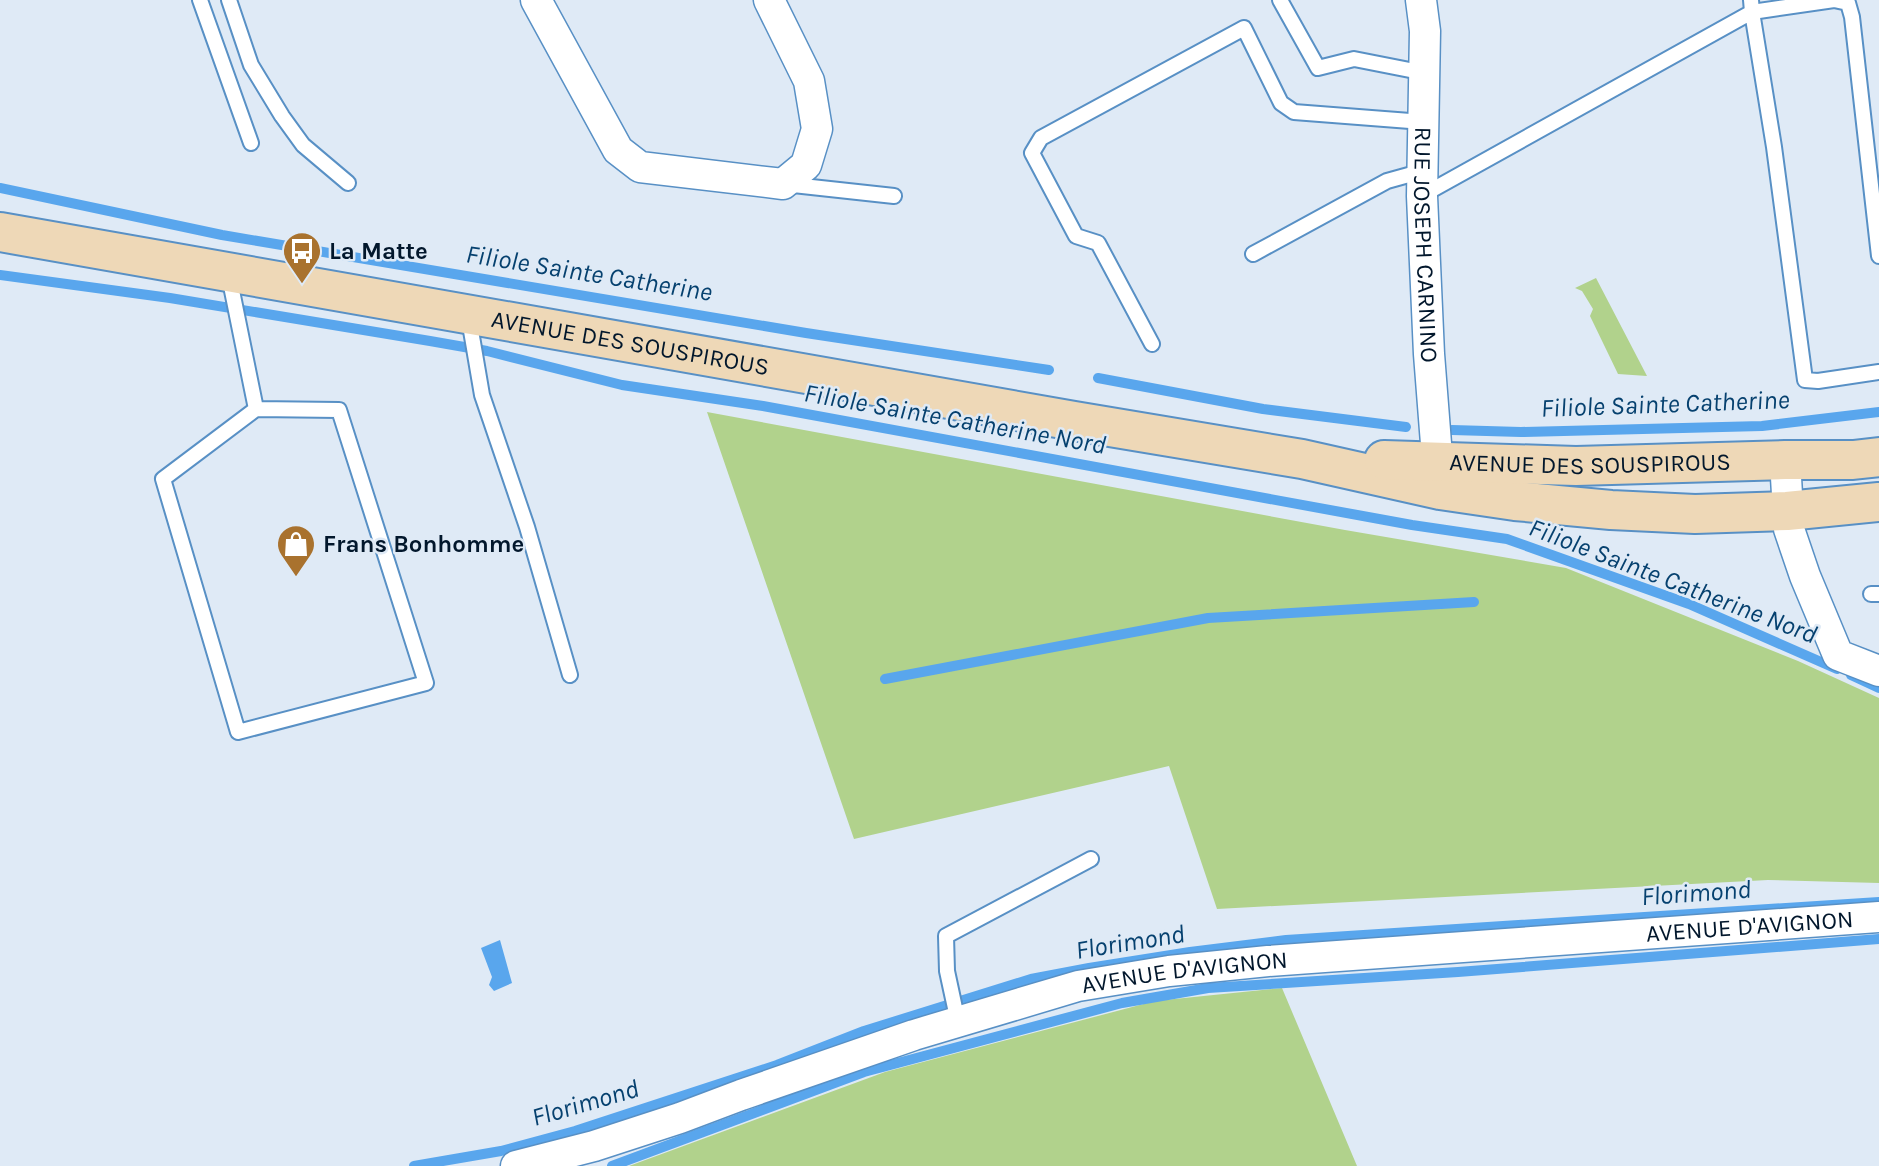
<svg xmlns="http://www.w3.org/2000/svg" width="1879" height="1166" viewBox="0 0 1879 1166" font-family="Karla,sans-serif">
<rect width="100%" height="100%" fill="#dfeaf6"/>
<path fill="#b1d28c" d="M1596,278L1647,376L1618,374L1590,316L1593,309L1582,291L1575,288Z
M707,412L1345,530L1566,568L1798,661L1879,698V883L1768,880L1217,909L1169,766L854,839Z
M1282,988L1357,1166H629L885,1072L1155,1001Z"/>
<path fill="#59a6ed" d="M500,940L512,983L494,991L489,985L492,977L481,948Z"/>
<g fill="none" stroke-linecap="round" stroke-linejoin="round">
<path stroke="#59a6ed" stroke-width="10" d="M0,188L222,235L806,333L1049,370
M0,275L170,298L430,341L487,351L622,385L763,406L1412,525L1507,539L1689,604L1837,669
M1098,378L1263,409L1406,427
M1452,430L1521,432L1762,426L1879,412
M1851,675L1879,688
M885,679L1208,618L1474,602
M414,1166L501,1151L575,1131L777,1065L864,1031L1031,979L1089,968L1190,952L1286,940L1879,902
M612,1166L864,1072L1122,1003L1208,988L1458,972L1879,939"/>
<defs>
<path id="service" d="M200,0L251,143
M229,0L251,65L282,116L303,145L348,183
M1280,0L1318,68L1354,59L1425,73
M1751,0L1752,12L1834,0L1848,3L1852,17L1879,256
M784,184L894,196
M1423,195L1752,12L1774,147L1805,380L1818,381L1879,372
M1253,254L1387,181L1423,171
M229,276L256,409L339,410L426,683L238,732L163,479L256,409
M469,319L482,395L527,527L570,675
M1152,344L1098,243L1076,236L1032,153L1041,138L1244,28L1281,103L1294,112L1423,122
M1871,594H1879
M958,1022L947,971L946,936L1091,859"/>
<g id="minor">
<path d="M536,0L618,150L640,167L783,184L806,165L817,129L809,81L769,0"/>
<path id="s1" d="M1421,0L1425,31L1422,196L1429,354L1439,482"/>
<path d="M1785,460L1789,529L1805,576L1838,655L1879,671"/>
<path id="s2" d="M516,1166L594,1146L680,1118L741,1095L914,1035L1078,986L1169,971L1268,961L1879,917"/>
</g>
<g id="secondary">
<path id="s3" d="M0,232L1074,421L1302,459L1440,490L1515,501L1611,510L1695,514L1787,511L1879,502"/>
<path id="s4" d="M1384,460L1576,466L1785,460H1853L1879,457"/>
</g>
</defs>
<use href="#service" stroke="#5890c5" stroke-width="18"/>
<use href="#minor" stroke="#5890c5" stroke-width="33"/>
<use href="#secondary" stroke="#5890c5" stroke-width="42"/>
<use href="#service" stroke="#fff" stroke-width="14"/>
<use href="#minor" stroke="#fff" stroke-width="30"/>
<use href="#secondary" stroke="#eed8b7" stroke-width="38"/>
</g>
<defs>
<symbol id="bus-pin" viewBox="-11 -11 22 30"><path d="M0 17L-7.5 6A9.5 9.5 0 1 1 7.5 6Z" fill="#a9722e" stroke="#dfeaf6"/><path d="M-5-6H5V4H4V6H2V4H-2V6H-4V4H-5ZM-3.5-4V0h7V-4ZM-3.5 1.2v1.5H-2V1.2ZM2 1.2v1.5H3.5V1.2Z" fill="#fff"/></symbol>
<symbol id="shop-pin" viewBox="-11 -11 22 30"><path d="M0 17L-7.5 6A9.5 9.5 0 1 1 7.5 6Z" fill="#a9722e" stroke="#dfeaf6"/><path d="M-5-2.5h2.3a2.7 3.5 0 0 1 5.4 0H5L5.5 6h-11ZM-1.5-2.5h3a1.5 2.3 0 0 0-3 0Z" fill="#fff"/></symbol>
</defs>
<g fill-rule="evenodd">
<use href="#bus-pin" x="280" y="229" width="44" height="60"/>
<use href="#shop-pin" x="274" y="522" width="44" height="60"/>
</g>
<g text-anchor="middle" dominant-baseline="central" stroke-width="5" stroke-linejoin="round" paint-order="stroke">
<g font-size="24" fill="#02172c" stroke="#dfeaf6">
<text stroke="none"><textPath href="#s1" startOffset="245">RUE JOSEPH CARNINO</textPath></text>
<text stroke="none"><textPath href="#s3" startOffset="640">AVENUE DES SOUSPIROUS</textPath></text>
<text stroke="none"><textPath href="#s4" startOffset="206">AVENUE DES SOUSPIROUS</textPath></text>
<text stroke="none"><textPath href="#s2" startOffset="1265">AVENUE D'AVIGNON</textPath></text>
<text stroke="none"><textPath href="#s2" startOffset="698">AVENUE D'AVIGNON</textPath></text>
</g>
<g font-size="24" font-weight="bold" fill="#02172c" stroke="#dfeaf6" text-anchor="start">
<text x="329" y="251">La Matte</text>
<text x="323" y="544">Frans Bonhomme</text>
</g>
<g font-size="26" font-style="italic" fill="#06416f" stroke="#dfeaf6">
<text transform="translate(589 273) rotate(9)">Filiole Sainte Catherine</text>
<text transform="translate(1665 404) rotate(-2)">Filiole Sainte Catherine</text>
<text transform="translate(955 419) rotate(10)">Filiole Sainte Catherine Nord</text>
<text transform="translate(1673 581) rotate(21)">Filiole Sainte Catherine Nord</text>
<text transform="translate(1696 893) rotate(-4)">Florimond</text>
<text transform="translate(1130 942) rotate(-9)">Florimond</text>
<text transform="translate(585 1103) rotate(-16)">Florimond</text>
</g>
</g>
</svg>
